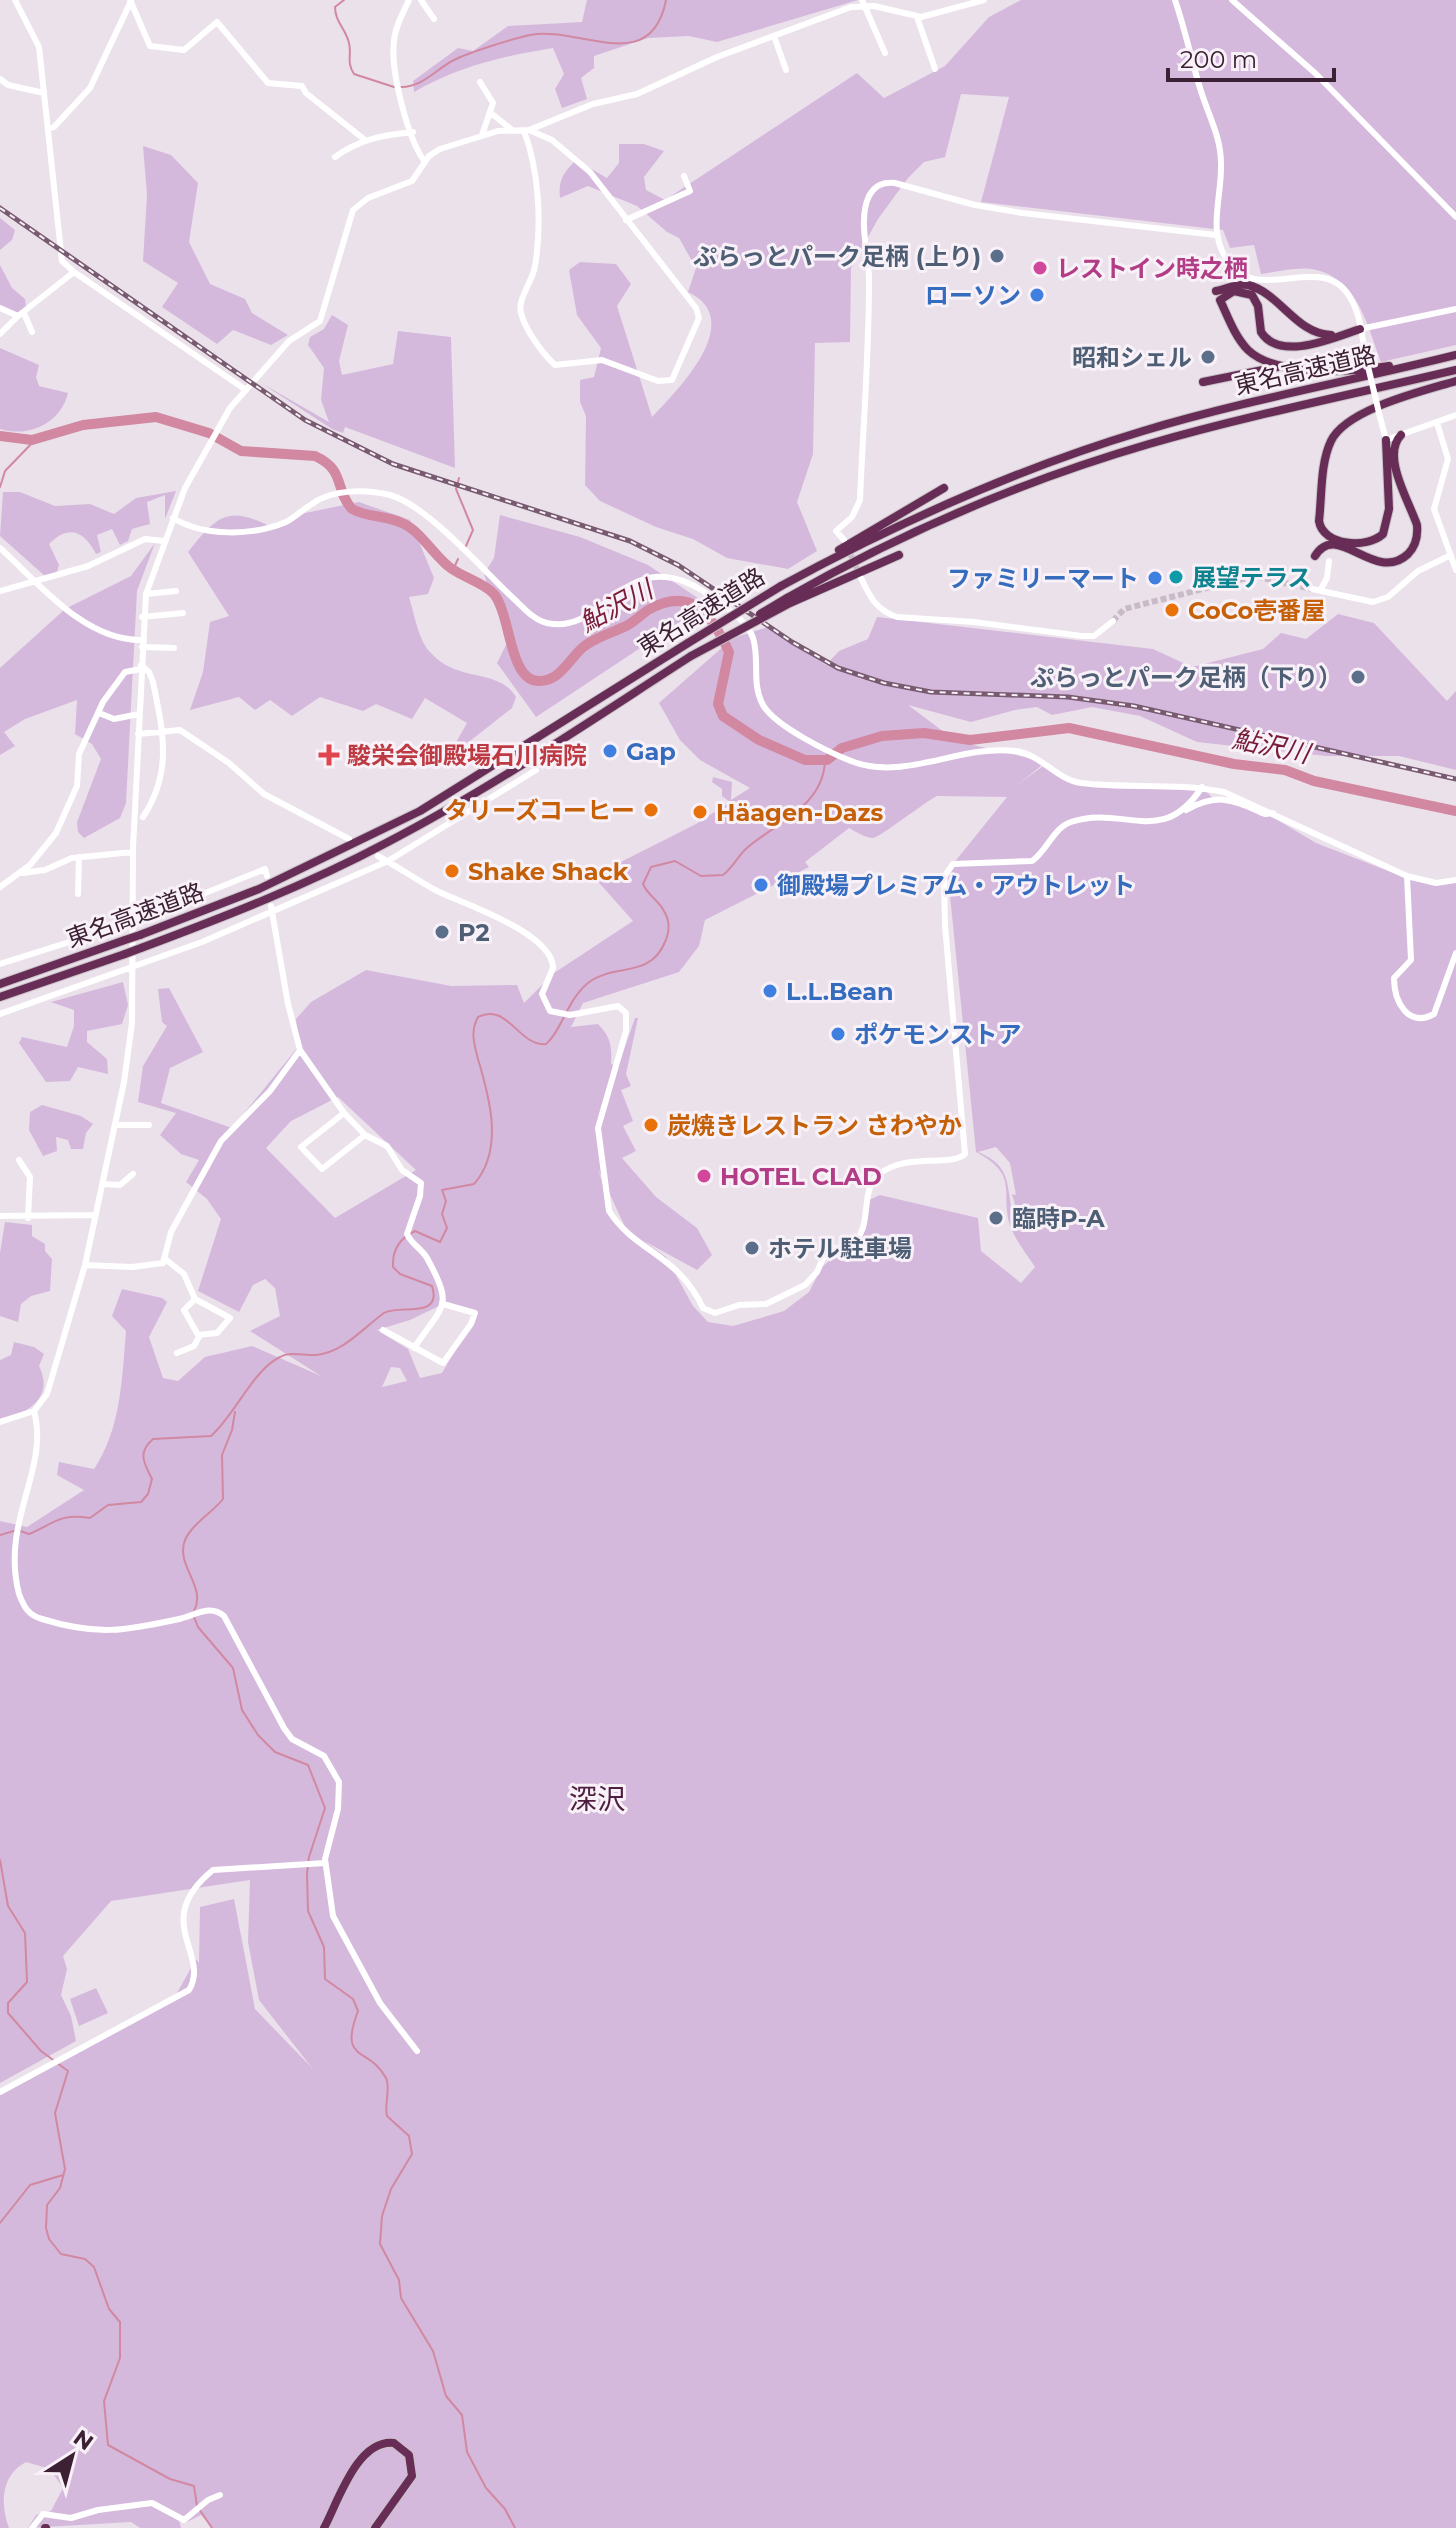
<svg xmlns="http://www.w3.org/2000/svg" width="1456" height="2528" viewBox="0 0 1456 2528" font-family="Montserrat,'Noto Sans JP',sans-serif">
<rect width="100%" height="100%" fill="#ebe1eb"/>
<path fill="#d5b9dd" fill-rule="evenodd" d="M587,0H858L717,42L689,36L648,38L594,56V68L581,78L587,99L562,108L555,89L564,74L553,48C503,56 459,66 414,92L413,81L458,48L473,51L508,26L582,22Z
M1021,0H1456V345L1381,362C1367,324 1357,276 1311,269C1296,267 1276,272 1261,274L1254,245L1230,248L1223,230L981,202L1009,97L961,94L945,157L924,162L908,178L878,219L851,268L850,342L815,343L813,454L797,502L817,551L788,569L727,558L693,539L656,527L600,501L585,485L586,416L580,402V380L594,377L601,348L577,315L569,270L580,262L616,264L631,284L617,306L652,417C679,389 747,320 688,292L696,268L679,238L667,232L637,206L588,186L560,198C558,180 564,172 576,160L607,178L619,163V144H644L664,151L644,177L646,190L665,200L857,73L884,98L945,66L989,17Z
M143,146L171,155L198,183L189,242L210,284L245,299L252,313L288,335L271,345L233,330L217,344L162,307L178,283L143,261L147,195Z
M0,218L15,230L12,240L0,250Z
M0,265L12,288L25,299L26,307L17,313L0,309Z
M332,315L348,325L339,361L342,375L393,364L398,331L451,337L455,468L345,427L343,433L332,429L261,383L329,422L321,400L324,368L308,345L310,337L324,329Z
M0,348L39,365L36,377L39,386L68,393C61,423 29,438 0,429Z
M176,491L165,519V495L147,502L150,524L132,529L128,541L120,545L112,529L97,535L101,552L96,554C84,531 69,524 49,544L59,565L57,572L46,577L0,536L3,492H20L55,506L90,504L114,514L136,498Z
M359,502L410,520L434,578L428,594L409,597C414,613 418,638 429,651C457,684 498,667 516,697L512,708L446,760L467,723L425,698L412,719L376,704L363,711L320,697L292,716L270,700L255,710L239,697L190,710L203,672L210,622L229,616L188,552C216,517 227,504 271,527L305,513Z
M500,515L580,537L648,565L707,604L536,717L497,663L511,635L503,628L484,574L494,558Z
M155,543L137,591L126,803L120,818L84,838L78,832L77,822L101,759L92,744L75,734L77,700L25,719L4,732L15,746L0,755V668L65,609L131,576Z
M1338,614L1374,623L1447,701L1456,691V770L1399,756H1326L1197,742L1140,716L1092,707L1052,715L1037,707L1015,710L971,722L908,705L956,741L1046,762L1017,785L1043,766C1087,793 1153,785 1202,787L1215,800H1244L1316,843L1414,881L1456,879V2528H213L201,2515L187,2522L179,2520L181,2528H140L131,2522L28,2528L36,2515L51,2511L63,2488L50,2469L26,2462C1,2475 0,2504 9,2528H0V2091L173,2000L196,1959L199,1963L200,1907L234,1899L255,2009L312,2068L259,2000L248,1942L250,1880L111,1901L63,1956L67,1969L61,1995L71,2016L76,2041L0,2083V1521L27,1527L84,1490L57,1475L59,1462L94,1469C121,1429 122,1379 126,1331L112,1316L122,1289L162,1298L167,1302L149,1337L163,1378L178,1381L205,1357L252,1346L321,1376L250,1331L280,1316L275,1288L265,1279L253,1285L239,1312L198,1291L221,1219L207,1199L186,1182L199,1160L181,1154L160,1135L176,1113L138,1102L143,1066L167,1026L162,1022L158,989L169,988L203,1052L170,1068L161,1103L232,1128L298,1047L296,1019L311,1002L366,970L451,986L517,985L524,1003L554,973L633,921L593,876L696,824L730,802L722,796V789L712,782L713,777L732,782L731,800L750,788L700,760L680,740L659,703L733,638L768,627L826,665L839,651L868,639L877,617L1153,649L1192,667L1263,649L1281,633L1306,639ZM937,796L1007,797L953,864L948,876L976,1152C1021,1176 999,1193 1011,1228C1016,1241 1027,1255 1035,1267L1021,1283L981,1251L978,1218L880,1195L869,1200L863,1233L851,1254L830,1260L822,1267L809,1292L784,1311L733,1326L708,1322L693,1306L666,1257L644,1241L697,1270L712,1255L697,1228L656,1197L622,1158L636,1151L623,1126L633,1121L621,1090L631,1086L626,1074L638,1018H635L618,1067L611,1064C612,1047 611,1037 598,1024L571,1027L583,1003L679,972L699,946L705,920L809,867L805,862L849,828C856,832 866,838 873,838C879,838 925,802 937,796ZM338,1097L416,1170L335,1218L266,1148L291,1121ZM996,1147L1010,1163L1016,1195L1012,1194L1016,1208L1013,1216C1006,1184 1012,1166 978,1152ZM598,1169L626,1229L615,1222ZM443,1304L477,1314L442,1373L420,1378L408,1349L377,1330L410,1320ZM391,1367L400,1368L407,1381L382,1387Z
M123,982L128,1005L122,1024L87,1031V1042L107,1059L108,1074L78,1067L70,1081L46,1082L19,1043L22,1037L67,1047L74,1026V1010L51,1002Z
M42,1105L81,1116L93,1124L86,1133L83,1149H71L68,1140L56,1137L57,1151L43,1156L29,1130L30,1112Z
M5,1222L32,1225V1236L45,1244V1251L52,1259L50,1291L31,1296L21,1304L18,1322L0,1316V1253Z
M14,1342L34,1347L44,1354L39,1366C55,1398 27,1414 0,1420V1360L11,1355Z
M96,1988L108,2013L79,2026L70,1999Z"/>
<g fill="none" stroke-linecap="round" stroke-linejoin="round">
<path stroke="#d188a0" stroke-width="2" d="M344,0L335,7C335,22 346,29 349,43C352,55 346,62 354,74L394,87
M400,87C422,88 436,69 454,60C470,52 512,39 530,35C577,25 651,78 666,0
M459,478L456,489L473,530L466,546
M0,487L5,471L36,439
M453,570L458,559
M0,1535L17,1530L29,1534C55,1523 60,1513 90,1518L108,1505L141,1502L148,1494L152,1479C144,1463 137,1453 153,1439L211,1436C235,1415 253,1370 280,1357C290,1351 305,1356 316,1355C344,1352 363,1328 384,1313C398,1304 443,1320 432,1286L400,1274L393,1267C392,1249 400,1238 415,1231L440,1242L447,1228L442,1214L446,1201L442,1190L474,1184C504,1150 490,1099 478,1059C474,1043 470,1032 478,1017C508,1002 519,1047 546,1044C561,1032 567,1000 588,983C613,963 650,979 665,942C669,933 670,922 665,913C660,901 648,896 643,884L651,867L675,861L701,876L723,875C734,867 738,855 748,847C778,822 824,805 825,760
M194,1611C207,1586 175,1566 185,1540C192,1524 212,1513 223,1499L222,1455L232,1430L235,1412
M194,1617L198,1627L233,1668L242,1710L258,1735L275,1752L308,1765L325,1808L309,1857L307,1873L308,1911L324,1947L325,1979L353,1999L358,2011C338,2063 369,2046 386,2078C391,2089 384,2104 387,2116L409,2136L412,2154L391,2189L382,2216L380,2244L399,2280L401,2298L433,2351L446,2396L462,2415L467,2452L486,2488L505,2509L515,2528
M0,1860L8,1906L25,1933L27,1982L8,2003V2013L41,2051L68,2071L55,2113L65,2169L60,2188L47,2205L46,2228L49,2239L61,2254L85,2259L94,2267L109,2309L120,2322V2358L104,2401L108,2445L170,2479L194,2486L197,2506L212,2528
M0,2223L30,2185L63,2175"/>
<path stroke="#d188a0" stroke-width="10" d="M0,436L32,440L83,425L156,417L209,433L241,451L315,456C346,470 334,489 352,509C368,518 388,515 404,524C421,532 433,554 448,566C461,577 483,582 494,594C511,615 509,680 538,681C558,682 567,663 580,650C592,638 613,633 628,625C635,621 641,615 648,610C692,585 712,615 729,652L718,704L723,716L759,740L805,760H827L842,748L882,736L924,733L970,740L1069,728L1234,764L1285,770L1314,781L1456,811"/>
<path stroke="#c8bbc7" stroke-width="6" stroke-dasharray="6 3" stroke-linecap="butt" d="M847,547L861,577
M1113,621L1124,609L1254,576L1312,589"/>
<defs>
<path id="highway" d="M1216,291C1226,289 1238,283 1248,285C1280,293 1296,334 1331,335
M1360,329C1333,338 1280,362 1261,332L1258,306L1252,295L1234,291L1220,300C1228,317 1235,337 1248,350C1276,377 1353,372 1389,366
M1203,382L1277,367
M1386,440L1389,509L1383,534C1367,549 1323,546 1319,521C1322,496 1320,464 1331,441C1346,409 1423,391 1456,381
M839,550L944,488
M1315,556C1337,519 1375,585 1408,554C1416,546 1418,536 1417,525C1409,501 1381,456 1401,435
M781,586C897,523 1016,469 1143,431C1246,400 1352,381 1456,355
M787,598C901,533 1022,481 1149,444C1250,415 1354,394 1456,370
M790,603L899,555
M140,935L259,889L420,811L688,643
M141,948C224,917 307,885 386,843C492,788 590,721 691,656
M0,984L125,940
M0,997L125,954
M45,2528H46
M324,2528C338,2502 357,2439 394,2443L409,2455L412,2476L375,2528"/>
</defs>
<use href="#highway" stroke="#c8c1c6" stroke-width="10"/>
<path stroke="#fff" stroke-width="6" d="M15,0L39,47L62,261L74,272L246,390
M130,0L150,46L184,50L217,22L268,83L302,86L306,93L365,140
M409,0C403,13 395,27 394,41C390,70 408,140 425,162
M421,0L434,19
M862,0L885,53
M1175,0C1185,29 1191,59 1200,88C1208,115 1221,136 1221,164C1222,198 1207,230 1227,260C1258,308 1323,248 1351,299C1361,316 1362,339 1366,358
M1232,0L1315,73L1456,217
M917,17L935,69
M774,36L786,70
M0,79L8,85L44,93
M480,82L493,103L482,135
M492,114L511,129
M48,129L54,127L90,88L131,1
M524,131C539,170 542,225 535,266C533,281 517,299 521,313C525,330 543,354 555,365L602,360L658,381L672,380L699,318L696,308L590,172L552,140L529,130
M335,157C360,139 383,135 413,132
M626,220L690,191L684,176
M0,308L18,316L74,272
M24,313L32,332
M1360,329L1456,309
M0,334L18,316
M1380,417L1386,440L1456,415
M1437,423L1448,459L1434,509L1456,570
M173,518C204,537 253,536 286,522C296,517 303,509 312,504C332,489 366,489 390,495C428,506 481,568 512,597C522,606 533,620 547,623C606,637 626,537 709,595C724,606 747,620 753,638C760,661 751,683 763,705C775,726 828,752 851,761C904,782 960,744 1015,751C1041,754 1057,780 1081,783C1129,789 1176,782 1224,792L1407,876L1436,883L1456,880
M844,540L836,531L852,517L860,500C863,427 869,355 869,283C870,257 857,221 869,196C875,185 883,182 895,183L975,205L1022,213L1216,235
M0,548C39,583 85,642 143,640
M861,578C870,597 876,610 897,617L974,622L1082,636H1094L1113,621
M1312,589L1373,602L1388,597L1418,571L1451,555
M0,591L88,566L145,539L164,541
M1320,591L1327,578L1329,561
M146,594L176,591
M142,617L183,613
M142,647L174,648
M141,665L149,672L153,682C163,731 173,772 143,817
M99,713L114,719L139,714
M138,734L180,730L229,763L264,794L349,839
M1186,810C1219,792 1232,800 1265,814L1273,813
M378,856C398,867 417,880 437,891C464,904 553,933 553,968L542,994L550,1011L570,1015L618,1006L626,1013V1031L598,1128L609,1211C635,1252 678,1254 703,1308L715,1313L739,1305L766,1304L805,1285L817,1272L827,1249C835,1247 844,1249 851,1244C874,1229 859,1194 877,1176C905,1151 949,1168 965,1154L945,925L944,877L953,864L1032,861C1047,851 1053,828 1071,822C1123,804 1162,849 1202,787
M22,873L45,870L72,858L133,852
M1407,876L1411,960L1394,978C1394,1002 1408,1028 1434,1014L1456,953
M0,887L30,865L56,833L77,786L79,754L103,702L125,672L141,669
M78,894L79,857
M271,906L288,1004L300,1050L344,1113L365,1135L387,1146L402,1170L421,1183L420,1196L407,1234C412,1245 421,1248 427,1258C454,1308 444,1303 414,1348
M0,964L133,922L265,869L267,876
M0,1014L202,942L388,861L536,770
M344,1113L301,1147L322,1169L365,1135
M115,1125H149
M19,1160L30,1177L28,1218
M103,1184L120,1185L133,1174
M0,1216L96,1215
M164,1258L184,1274L195,1299L184,1310L198,1335L217,1333L230,1318L195,1299
M85,1265L132,1267L163,1263L171,1232L221,1141L270,1091L300,1050
M383,1330L443,1363L471,1324L475,1313L443,1304
M177,1353L194,1346L200,1335
M34,1411C50,1470 0,1521 19,1594C24,1607 28,1615 42,1619C97,1636 125,1631 179,1619C196,1615 210,1604 224,1616L284,1728L292,1739L324,1756L339,1782L338,1809L325,1859L333,1916L380,2003L417,2051
M0,1422L34,1411L47,1394L85,1265L124,1082L132,1023L133,848L146,594L185,488L230,408L289,341L320,321L353,210L368,198L412,181L429,156L440,149L498,131L529,130L593,104L637,94L717,57L851,7L874,6L921,17L984,0
M0,2092L189,1990C211,1954 150,1921 213,1870L325,1863
M32,2528L43,2514L71,2518L98,2510L152,2503L184,2520L208,2500L220,2495"/>
<use href="#highway" stroke="#682d56" stroke-width="8"/>
<defs>
<path id="rail" d="M0,208L305,420L393,464L630,541L678,565L792,642L838,668L884,683L931,692L1068,697L1134,706L1456,779"/>
</defs>
<use href="#rail" stroke="#785b70" stroke-width="5"/>
<use href="#rail" stroke="#f8f1f8" stroke-width="2" stroke-dasharray="6" stroke-linecap="butt"/>
<defs>
<path id="highway-bridge" d="M760,614L787,598
M688,643L781,586
M691,656L790,603
M125,940L140,935
M125,954L141,948"/>
</defs>
<use href="#highway-bridge" stroke="#c8c1c6" stroke-width="10" stroke-linecap="butt"/>
<path stroke="#fff" stroke-width="6" d="M1366,358L1380,417"/>
<use href="#highway-bridge" stroke="#682d56" stroke-width="8"/>
</g>
<g fill="#5c6f8a" stroke="#f8f1f8" stroke-width="3">
<circle cx="997" cy="256" r="8"/>
<circle cx="1208" cy="357" r="8"/>
<circle cx="1358" cy="677" r="8"/>
<circle cx="442" cy="932" r="8"/>
<circle cx="996" cy="1218" r="8"/>
<circle cx="752" cy="1248" r="8"/>
</g>
<g fill="#d1479c" stroke="#f8f1f8" stroke-width="3">
<circle cx="1040" cy="268" r="8"/>
<circle cx="704" cy="1176" r="8"/>
</g>
<g fill="#3f7fe0" stroke="#f8f1f8" stroke-width="3">
<circle cx="1037" cy="295" r="8"/>
<circle cx="1155" cy="578" r="8"/>
<circle cx="610" cy="751" r="8"/>
<circle cx="761" cy="885" r="8"/>
<circle cx="770" cy="991" r="8"/>
<circle cx="838" cy="1034" r="8"/>
</g>
<circle fill="#0f9aa8" stroke="#f8f1f8" stroke-width="3" cx="1176" cy="577" r="8"/>
<g fill="#e8710a" stroke="#f8f1f8" stroke-width="3">
<circle cx="1172" cy="610" r="8"/>
<circle cx="651" cy="810" r="8"/>
<circle cx="700" cy="812" r="8"/>
<circle cx="452" cy="871" r="8"/>
<circle cx="651" cy="1125" r="8"/>
</g>
<path fill="#e0444e" stroke="#f8f1f8" stroke-width="3" d="M325 743h8v8h8v8h-8v8h-8v-8h-8v-8h8z"/>
<g text-anchor="middle" dominant-baseline="central" stroke-width="6" stroke-linejoin="round" paint-order="stroke">
<g font-size="24" font-weight="bold" fill="#4e5e75" stroke="#f8f1f8" text-anchor="end">
<text x="981" y="256">ぷらっとパーク足柄 (上り)</text>
<text x="1192" y="357">昭和シェル</text>
<text x="1342" y="677">ぷらっとパーク足柄（下り）</text>
<text x="458" y="932" text-anchor="start">P2</text>
<text x="1012" y="1218" text-anchor="start">臨時P-A</text>
<text x="768" y="1248" text-anchor="start">ホテル駐車場</text>
</g>
<g font-size="24" font-weight="bold" fill="#b23c85" stroke="#f8f1f8" text-anchor="start">
<text x="1056" y="268">レストイン時之栖</text>
<text x="720" y="1176">HOTEL CLAD</text>
</g>
<g font-size="24" font-weight="bold" fill="#366cbe" stroke="#f8f1f8" text-anchor="start">
<text x="1021" y="295" text-anchor="end">ローソン</text>
<text x="1139" y="578" text-anchor="end">ファミリーマート</text>
<text x="626" y="751">Gap</text>
<text x="777" y="885">御殿場プレミアム・アウトレット</text>
<text x="786" y="991">L.L.Bean</text>
<text x="854" y="1034">ポケモンストア</text>
</g>
<g font-size="24" fill="#3c2135" stroke="#f8f1f8">
<text transform="translate(1305 370) rotate(-13)">東名高速道路</text>
<text transform="translate(701 612) rotate(-32)">東名高速道路</text>
<text transform="translate(135 915) rotate(-20)">東名高速道路</text>
</g>
<g font-size="24" font-weight="bold" fill="#0d838f" stroke="#f8f1f8" text-anchor="start">
<text x="1192" y="577">展望テラス</text>
</g>
<g font-size="24" font-weight="bold" fill="#c56008" stroke="#f8f1f8" text-anchor="start">
<text x="1188" y="610">CoCo壱番屋</text>
<text x="635" y="810" text-anchor="end">タリーズコーヒー</text>
<text x="716" y="812">Häagen-Dazs</text>
<text x="468" y="871">Shake Shack</text>
<text x="667" y="1125">炭焼きレストラン さわやか</text>
</g>
<g font-size="24" font-weight="bold" fill="#be3a42" stroke="#f8f1f8" text-anchor="start">
<text x="347" y="755">駿栄会御殿場石川病院</text>
</g>
<g font-size="26" font-style="italic" fill="#781b38" stroke="#f8f1f8">
<text transform="translate(616 606) rotate(-28)">鮎沢川</text>
<text transform="translate(1271 746) rotate(12)">鮎沢川</text>
</g>
<g font-size="28" fill="#4e1d40" stroke="#f8f1f8">
<text x="597" y="1799">深沢</text>
</g>
</g>
<g transform="translate(72 2456) rotate(36)" stroke="#f8f1f8" stroke-width="6" paint-order="stroke">
<path d="M0-6L14 30L0 20L-14 30Z" fill="#3c2135"/>
<text y="-12" font-size="22" font-weight="bold" text-anchor="middle" fill="#3c2135">N</text>
</g>
<path d="M1168 68v12h166v-12" fill="none" stroke="#3c2135" stroke-width="4"/>
<text x="1180" y="68" font-size="24" fill="#3c2135" stroke="#f8f1f8" stroke-width="6" paint-order="stroke">200 m</text>
</svg>
